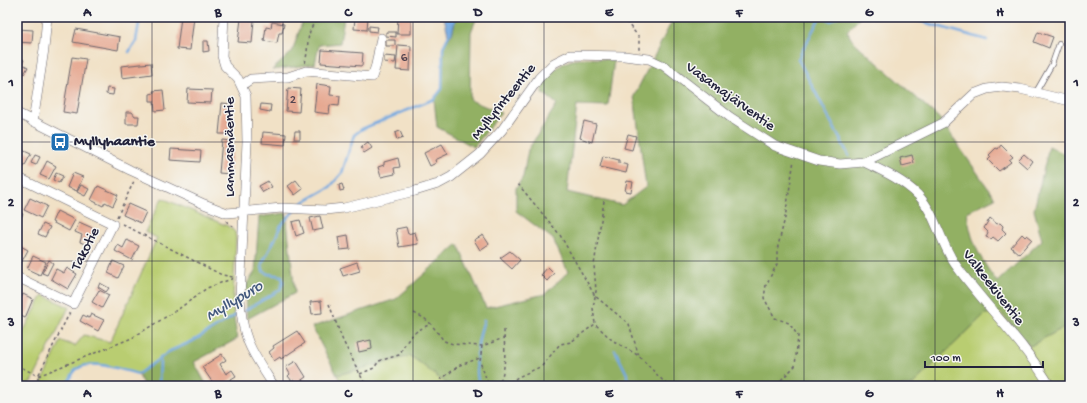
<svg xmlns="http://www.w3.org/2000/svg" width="1087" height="403" viewBox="0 0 1087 403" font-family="'Gochi Hand',sans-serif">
<rect width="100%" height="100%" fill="#f6f6f2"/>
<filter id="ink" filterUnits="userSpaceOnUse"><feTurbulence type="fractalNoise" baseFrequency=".025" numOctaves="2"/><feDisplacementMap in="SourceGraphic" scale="8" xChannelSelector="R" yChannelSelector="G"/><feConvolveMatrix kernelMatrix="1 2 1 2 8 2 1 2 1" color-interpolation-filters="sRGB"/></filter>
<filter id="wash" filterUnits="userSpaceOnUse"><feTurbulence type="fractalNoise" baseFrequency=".012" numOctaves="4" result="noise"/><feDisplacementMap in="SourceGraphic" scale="16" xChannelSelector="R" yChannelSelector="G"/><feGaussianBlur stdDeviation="0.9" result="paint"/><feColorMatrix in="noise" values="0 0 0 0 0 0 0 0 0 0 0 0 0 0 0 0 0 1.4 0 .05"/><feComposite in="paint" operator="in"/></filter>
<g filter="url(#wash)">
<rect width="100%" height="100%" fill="#f1e1c6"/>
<path fill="#b9cd71" stroke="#6e7856" d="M162,198L230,227L235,232L236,238L233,299L234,317L193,341L170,351L138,374C122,370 86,356 74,372C71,376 70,381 66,385L41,386L43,379L61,341L75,346L84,335L110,342L157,238L145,232Z
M43,295L69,307L32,382L17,386V329L23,332Z
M1001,312L1030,346L1070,324V386H911L985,314Z
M410,356C425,365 436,378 452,386H343L337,375Z"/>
<path fill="#92b063" stroke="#5a694f" d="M304,17H344L340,43L319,45L315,64L272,70L292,52Z
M456,17H477L471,32L470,100L501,113L474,147L437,127L434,99L442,89L443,47L452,33Z
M674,17H825L831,21L837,17H861L847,31L852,40L939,118L995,198L967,212C971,242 979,257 997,282L1042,240L1034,210L1049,146L1070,157V324L1030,346L1001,312L985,314L911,386H452C436,378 425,365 410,356L337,375L312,327L396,299L458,244L486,308L545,294L568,272L553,239L516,211V188L523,177L528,150L557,104L543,93L541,82C568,55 577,57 614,60L608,106L577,105L567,192L622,205L646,187L634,96Z
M286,213L295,293L247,319L246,285L255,272L259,217Z
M234,317L237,339L194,362L207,386H144L138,374L170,351L193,341Z"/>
<path fill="#73a9e1" stroke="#4a668e" d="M444,17H456L452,34L450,35L448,34Z"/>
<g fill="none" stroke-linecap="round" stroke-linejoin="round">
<path stroke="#73a9e1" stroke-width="2.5" d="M820,17L798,59L849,156
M825,17L831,21L837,17
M905,17L987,40
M129,52L136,41L140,17
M299,206L305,201L330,187L342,173L354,135L362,129L434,99L442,89L443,47L450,33
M244,311L280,290L283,282L282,276L268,274L263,271L262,264L275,239L281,225L294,211
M615,350L627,374L628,386
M60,386L66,385C70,381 71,376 74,372C86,356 122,370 138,374L170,351L193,341L239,313
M159,386L160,359
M479,386C474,364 477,341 484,320"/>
</g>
<g id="blocks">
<path fill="#e6a891" d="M181,17H194L190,50L177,49Z
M355,17H368L367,30L354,29Z
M398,17H411V34H397Z
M241,19L254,20L252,43L238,42Z
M272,22L284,24L282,33H279L277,43L264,41L266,27L271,28Z
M369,26L378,27L377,32L369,31Z
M17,29L33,30L32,43L17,42Z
M76,29L120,37L118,50L73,42Z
M386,32H396V37L386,36Z
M1038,32L1053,37L1049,48L1034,42Z
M386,40H395V46H386Z
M203,41H208L209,51L203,52Z
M398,45L411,46L410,71L396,70Z
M322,50L363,53L362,66L321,63Z
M17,56L24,60L22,64L28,67L24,74L19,72L17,75Z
M384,56L396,57L395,63L384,62Z
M72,57L86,59L77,114L63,112Z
M151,63L152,74L122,78L121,66Z
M17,77L22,79L17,89Z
M317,84L331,86L330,95L340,96L339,106L330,105L329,114L314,112Z
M107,88L114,89L113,95L106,94Z
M288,88L301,89L299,112L286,111Z
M188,89L212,90L211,103L187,102Z
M163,90L165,110L155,111L154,101H150V94L154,93L153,91Z
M222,103L232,104L230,134H219Z
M261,104L271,105L270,112L260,110Z
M126,112H132L135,116H139L138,124H126Z
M584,121L596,124L592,142L580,138Z
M295,131H300V139H294Z
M400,131L403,138L397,140L395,133Z
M263,132L286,134L285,145L262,143Z
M628,134L636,136L632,150L624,148Z
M222,140L233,141L230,174L219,173Z
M368,142L372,148L364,153L361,147Z
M442,144L448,154L435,160L436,163L430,166L424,153Z
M1001,145L1013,157L1009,160L1011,162L999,171L988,160L991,157L989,155L996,148L998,149Z
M171,149L201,151L200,162L170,160Z
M22,150L31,154L24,167L17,163Z
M1024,154L1032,161L1027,168L1018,160Z
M35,155L40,157L36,165L31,163Z
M912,155L914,163L902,166L900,158Z
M603,156L619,160V163L628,165L626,173L600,167Z
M398,158L400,167L394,168L395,174L381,177L378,167L384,165V162Z
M47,161L56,166L49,179L40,175Z
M56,173L63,176L59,183L53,180Z
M73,173L83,177L77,191L67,187Z
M296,180L303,189L295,195L288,186Z
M268,181L272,187L263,192L259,186Z
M627,181L633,182L631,192L625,191Z
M342,184L344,190L340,191L339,185Z
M81,185L89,189L85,196L77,192Z
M98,186L118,195L113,206L105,202L103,206L91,200Z
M30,198L47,206L41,218L24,210Z
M128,204L146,212L141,223L123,215Z
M57,211L75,220L69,231L52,222Z
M19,212L23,214L19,221L17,220V216Z
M320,216L323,229L313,231L310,218Z
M990,218L997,224L1000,223L1003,226L1002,229L1006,233L998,241L993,237L991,239L986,237L988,232L984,228Z
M300,220L304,233L296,236L292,222Z
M79,222L97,230L90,246L80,242L82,235L75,232Z
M43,224L50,227L45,237L38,234Z
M406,227L408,234L415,232L418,244L399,247L396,229Z
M1022,234L1025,237L1027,235L1032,239L1019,254L1011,247Z
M348,235L350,249L340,250L338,237Z
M483,235L489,244L480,250L474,240Z
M127,240L139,246L132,260L115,251L118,245L123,248Z
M17,244L28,250L20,265L17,264Z
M510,251L520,260L512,269L500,258Z
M33,256L46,262L40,275L27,269Z
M49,260L53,263L47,275L42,273Z
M113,261L124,266L118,278L108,273Z
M357,262L360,271L343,276L340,268Z
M548,267L554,273L547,281L541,275Z
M67,268L77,274L68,289L51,279L56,269L64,273Z
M100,283L109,288L106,292L98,287Z
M99,290L109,295L102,308L92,302Z
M23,294L33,299L25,318L17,314V307Z
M321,301L322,313L312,314L310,302Z
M91,314L104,320L98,331L80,321L83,315L89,318Z
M297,331L305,343L281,359L280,357L274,361L269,352L274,348L273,346Z
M371,340L372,349L359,352L357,343Z
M222,354L226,360L220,364L226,374L232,370L236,376L220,386H215L202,367Z
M296,361L306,377L296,384L294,380L292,381L288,376L290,374L286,367Z"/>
</g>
</g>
<g filter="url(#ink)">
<use href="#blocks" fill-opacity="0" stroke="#6a656c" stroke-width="1"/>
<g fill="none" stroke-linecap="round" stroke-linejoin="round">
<defs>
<path id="service" d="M1036,92L1052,64L1059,44"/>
<path id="minor" d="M224,17L222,56L225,66L238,79L246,96L247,142L240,298C242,340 252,352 274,386
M242,85L251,79L288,77L306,71L372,77L376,65L381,38
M17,113L130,170L204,204L227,213L282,208L325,210L344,208L415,191L438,184L451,177L480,154L502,130L539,78L554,63L570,55L624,56L649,59L664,66L730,117L775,146L819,161L840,164L864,162L943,123L974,94L987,89L1002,87L1020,89L1070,101
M33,122L44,49L47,17
M864,162C883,171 903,180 918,195C936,214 940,242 955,264C985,306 1024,342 1050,386
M17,177L113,224L73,304L17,277"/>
</defs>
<use href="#service" stroke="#6a656c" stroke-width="6"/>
<use href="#minor" stroke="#6a656c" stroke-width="10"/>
<path stroke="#6a656c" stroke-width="1.5" stroke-dasharray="3 3" stroke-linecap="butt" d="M622,17L639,37V51
M645,17H649
M626,22L629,17
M305,63C310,44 304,33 319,17
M518,184L560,235L595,296L629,324L639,356
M604,201L594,265L596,291L593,308L595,324L612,340L639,356L668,386
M117,217L134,181
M226,221L234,227
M122,224L222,275L233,277
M329,304L343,341L366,386
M414,313L424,318L431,324L444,341L453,344L482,346L504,338
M482,346L480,362L489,386
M17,365L38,376L132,338L180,308L207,288L234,278
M360,374L374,368L379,361L399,355C409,337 412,332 431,324
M440,380L460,365L480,358
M38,386V376L70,312
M498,386C508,366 504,349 504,328
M505,386L518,377L542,366L560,344L571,342L595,324
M781,386V380L795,366L798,336L789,323L775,318L764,298L766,285L777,264V250L785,218L794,160"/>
<use href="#service" stroke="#fff" stroke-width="4.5"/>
<use href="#minor" stroke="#fff" stroke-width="9"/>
</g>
</g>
<path fill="none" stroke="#22223b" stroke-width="1" stroke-opacity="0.55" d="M152,17V386M283,17V386M413,17V386M544,17V386M674,17V386M804,17V386M935,17V386M17,142H1070M17,261H1070"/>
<defs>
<symbol id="bus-square" viewBox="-11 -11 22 22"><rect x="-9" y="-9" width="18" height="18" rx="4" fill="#1f6fb2" stroke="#f6f6f2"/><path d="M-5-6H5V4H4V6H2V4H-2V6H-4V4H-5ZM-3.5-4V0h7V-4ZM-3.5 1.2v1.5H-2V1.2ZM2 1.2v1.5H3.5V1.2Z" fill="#fff"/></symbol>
</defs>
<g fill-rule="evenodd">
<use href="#bus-square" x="49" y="131" width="22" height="22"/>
</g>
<g text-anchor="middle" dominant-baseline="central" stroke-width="3" stroke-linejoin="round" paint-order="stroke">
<g font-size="13" fill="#534450">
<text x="404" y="58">6</text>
<text x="293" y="100">2</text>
</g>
<g font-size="15" fill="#22223b" stroke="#f6f6f2">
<text transform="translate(730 97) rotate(36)">Vasamajärventie</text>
<text transform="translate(504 102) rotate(-51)">Myllyrinteentie</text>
<text transform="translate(230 147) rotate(-90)">Lammasmäentie</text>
<text transform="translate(86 249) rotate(-63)">Takotie</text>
<text transform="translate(993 288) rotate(52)">Valkeekiventie</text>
</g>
<g font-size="15" font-weight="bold" fill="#22223b" stroke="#f6f6f2" text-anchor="start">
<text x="74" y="142">Myllyhaantie</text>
</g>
<g font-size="16" font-style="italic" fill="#42587d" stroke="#f6f6f2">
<text transform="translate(235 302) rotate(-31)">Myllypuro</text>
</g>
</g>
<rect width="1087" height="403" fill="none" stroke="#f6f6f2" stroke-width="44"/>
<path d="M925 361v6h118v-6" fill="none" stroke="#22223b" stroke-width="2"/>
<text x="931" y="361" font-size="12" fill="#22223b" stroke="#f6f6f2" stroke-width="3" paint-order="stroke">100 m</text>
<rect x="22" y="22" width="1043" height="359" fill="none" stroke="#22223b" stroke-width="1.5"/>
<g font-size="13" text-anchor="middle" font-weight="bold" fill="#22223b">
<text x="87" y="16">A</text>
<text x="218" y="16">B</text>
<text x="348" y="16">C</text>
<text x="478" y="16">D</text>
<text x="609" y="16">E</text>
<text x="739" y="16">F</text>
<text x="869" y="16">G</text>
<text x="1000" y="16">H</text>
<text x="11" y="86">1</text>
<text x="1076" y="86">1</text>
<text x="11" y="206">2</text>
<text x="1076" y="206">2</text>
<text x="11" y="326">3</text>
<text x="1076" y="326">3</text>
<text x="87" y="397">A</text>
<text x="218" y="397">B</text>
<text x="348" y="397">C</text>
<text x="478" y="397">D</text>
<text x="609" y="397">E</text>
<text x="739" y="397">F</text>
<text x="869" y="397">G</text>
<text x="1000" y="397">H</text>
</g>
</svg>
